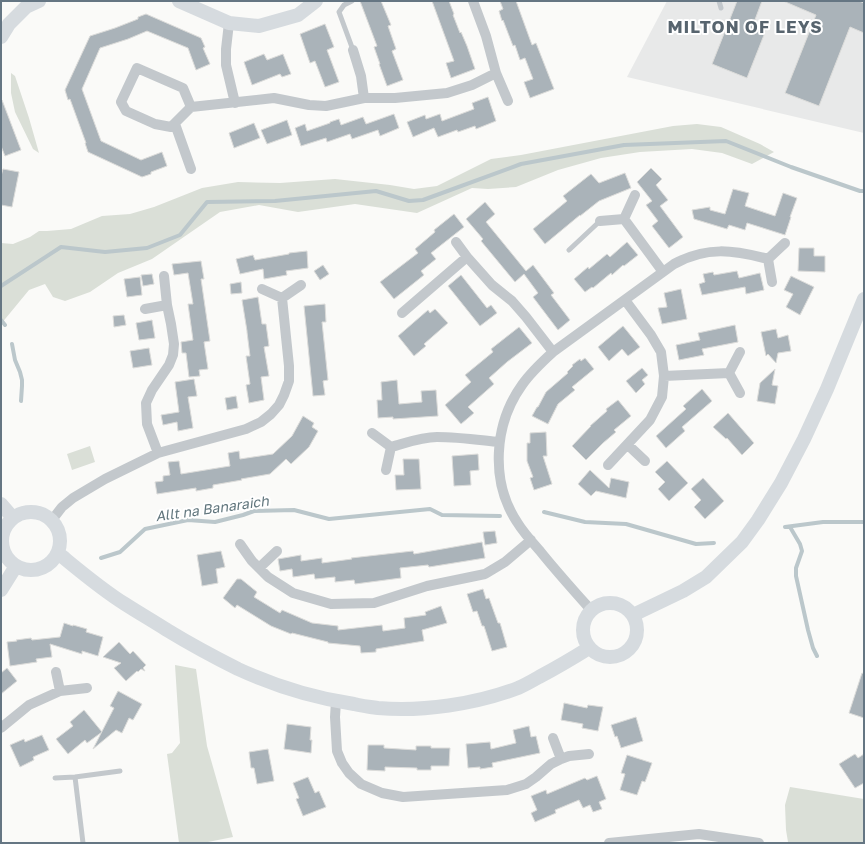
<svg xmlns="http://www.w3.org/2000/svg" width="865" height="844" viewBox="0 0 865 844" font-family="'Golos Text',sans-serif">
<rect width="100%" height="100%" fill="#fafaf8"/>
<path fill="#e8e9e9" d="M667,1H864V133L627,77Z"/>
<path fill="#dadfd7" d="M11,73L15,76L29,118L39,153L33,149L15,112L11,93Z
M697,124L721,127L760,144L774,152L752,164L722,153L692,149L640,152L601,158L558,170L516,187L488,189L472,188L417,213L355,204L298,212L259,205L220,212L152,259L118,273L90,292L65,301L53,297L45,284L29,290L1,324V243L13,244L30,237L39,231H47L71,229L102,216L130,214L154,207L202,188L238,182L280,183L335,179L390,185L414,189L437,186L491,159L521,155L673,126Z
M90,446L95,462L72,470L67,454Z
M175,665L196,669L207,746L233,837L203,843H179L167,754L172,753L180,743Z
M790,787L864,799V843L788,842L786,830L785,805Z"/>
<g fill="none" stroke-linecap="round" stroke-linejoin="round">
<path stroke="#bbc7cb" stroke-width="4" d="M1,286L61,247L105,252L147,248L180,235L207,202L275,201L376,191L409,201L423,200L521,164L624,145L726,141L791,167L860,191H864
M1,320L5,325
M12,344L15,360L20,372L22,380V386L21,401
M544,512L585,522L626,524L696,544L714,543
M785,527L823,522H864
M790,527L800,544L802,551L796,568V576L808,630L813,648L817,656
M101,558L120,552L145,529L188,520L215,522L243,515L254,511L294,510L329,519L430,509L442,515L500,516"/>
</g>
<path fill="#aab3b9" stroke="#dcdcda" d="M360,1H381L391,25L388,26L396,49L392,51L403,80L387,86L379,64H380L374,47L377,46Z
M432,1H449L454,14L453,15L460,33L461,32L467,46L475,69L451,78L446,63L454,61Z
M500,1H516L532,45L536,43L554,89L530,98L524,82L533,79L525,58L520,60L515,45L513,46L503,20L502,21L499,11L503,9Z
M737,1H762L753,25L766,30L747,78L712,64Z
M783,1H859L864,3V33L850,27L819,106L785,93L816,15Z
M146,14L201,38L205,47L203,48L210,64L196,70L188,48L147,31L128,39L100,48L82,89L101,141L141,160L162,152L167,166L151,172V174L142,177L88,152L85,143H86L70,99L68,100L65,90L90,36L115,28L138,19V17Z
M325,24L334,47L327,50L339,82L325,87L315,61L310,63L300,34Z
M264,54L267,60L283,54L291,74L282,77L280,74L252,85L244,62Z
M488,97L496,121L476,129L475,126L458,132L457,130L438,137L434,128L413,137L407,122L425,115L426,119L440,114L442,121L474,109L472,103Z
M1,100H2L21,150L5,156L1,146Z
M394,114L399,128L380,136L378,130L352,139L350,134L327,142L326,138L301,146L295,128L305,124L307,131L330,123V122L339,119L341,125L363,117L366,124Z
M287,120L292,135L267,144L261,130Z
M254,123L260,138L234,148L229,133Z
M651,168L662,179L656,185L668,200L660,206L683,237L669,248L652,226L658,221L646,205L652,201L637,182Z
M3,169L19,172L12,207L1,205V176Z
M625,173L631,188L599,201L580,216V215L545,244L533,229L567,201L563,196L591,174L599,183Z
M733,189L749,193L745,206L775,216L783,193L797,198L790,217H791L785,235L747,223L745,230L729,225L727,229L694,219L692,210L710,207V210L725,214Z
M485,202L495,214L486,222L526,271L533,265L554,293L551,295L570,320L558,330L533,297L538,293L524,274L515,282L481,241L483,239L466,219Z
M454,214L464,227L431,253L436,259L421,271L424,275L394,299L380,282L418,253L415,249L435,232L434,230Z
M627,242L638,255L624,266L623,265L612,275L611,273L593,288L592,287L585,292L574,279L588,267L589,269L607,254L610,257Z
M799,248H814V256H825V272L798,271Z
M307,251L308,268L286,271L287,275L264,279L263,269L240,274L236,259L253,255L255,260L289,254V253Z
M201,261L204,279H201L210,341L204,342L208,369L199,370L200,376L189,377L186,353H182L181,342L193,340L188,304H193L188,273L174,275L172,264Z
M323,265L329,274L320,280L314,271Z
M737,271L739,278L760,273L764,290L746,294L745,287L702,295L699,284L705,282L703,274L713,272L714,275Z
M152,274L154,284L143,286L141,275Z
M461,275L487,308L491,305L497,313L480,326L448,286Z
M791,276L814,287L800,315L786,307L793,294L784,290Z
M140,277L142,295L127,297L124,279Z
M241,282L242,293L231,294L230,284Z
M681,289L687,319L662,324L658,308L667,307L664,293Z
M258,297L262,324H266L269,346L264,347L269,376L261,377L264,400L249,403L246,385L250,384L246,356H250L247,332V331L242,300Z
M325,304L326,322H322L328,380L323,381L325,395L313,396L304,306Z
M435,309L448,323L424,344L426,346L414,356L398,336L428,310L430,313Z
M124,315L126,325L114,327L113,316Z
M152,320L155,338L139,340L136,323Z
M735,325L738,342L702,349L704,355L679,360L676,345L700,340L698,333Z
M623,326L640,347L628,356L622,349L609,361L598,347Z
M519,327L532,343L507,362L489,378L494,384L468,407L474,413L461,424L445,405L471,382L465,375L493,352L491,349Z
M776,329L778,338L788,335L791,351L778,353L776,363L768,354L766,356L761,332Z
M149,348L152,365L133,368L130,351Z
M585,358L594,369L572,387L575,390L558,404L548,424L532,416L537,407H538L546,392L568,373L567,372L573,366L572,365L580,359L581,361Z
M642,368L648,375L642,380L645,384L636,393L626,381Z
M775,369L772,385L778,386L775,404L757,401L760,383Z
M194,379L197,396L188,397L193,428L178,431L177,422L163,425L161,415L179,412L175,382Z
M397,380L399,404L422,402L421,391L436,390L438,416L393,419V417L378,418L377,400H382L381,382Z
M702,389L712,401L682,427L685,431L666,448L656,436L686,409L683,406Z
M236,396L238,408L227,410L225,398Z
M618,400L631,416L614,430L616,432L603,443L586,460L572,446L591,426H590L607,411L606,409Z
M728,413L754,443L742,455L727,438L726,439L713,427Z
M303,416L314,423L312,427L318,431L309,447L291,464L286,459L270,474L241,479L242,480L213,485V488L196,491V488L157,494L155,482L163,481V476L170,475L168,462L179,461L181,474L230,466L228,453L239,451L240,459L273,454L292,436Z
M546,432L547,456H543L552,484L534,490L530,478L533,477L527,461V443H530V433Z
M478,454L479,470L470,471L471,485L454,486L452,456Z
M403,459H419L421,489L396,490L395,475H404Z
M667,461L688,483L669,501L658,489L665,482L655,472Z
M590,470L609,488L611,478L629,482L626,498L596,491L591,496L578,484Z
M703,478L724,501L705,519L694,507L701,500L691,489Z
M495,531L497,543L485,545L483,532Z
M482,542L485,558L429,567L428,565L400,568L401,578L355,584L354,580L335,582V577L315,579L314,574L293,577L292,569L280,571L278,559L301,555V561L322,558V563L352,559L351,558L413,551L414,554Z
M221,551L225,567L216,569L218,583L202,586L197,555Z
M237,579H241L257,592L254,597L280,613L282,610L312,623L338,626V630L382,625L383,631L405,628L404,618L426,615L425,612L441,606L447,623L422,630L424,641L376,649V652L361,653L360,646L328,643V642L292,633L291,634L271,626L237,605L235,608L223,598Z
M483,589L486,599L489,598L498,623H500L507,647L492,651L484,626H482L477,611L473,612L467,594Z
M64,623L73,626V625L87,629L86,632L103,637L98,656L82,651V654L50,644L52,657L36,659L37,662L10,666L7,642L17,641L16,640L31,638L32,640L60,637Z
M119,642L130,654L133,651L146,665L143,668L145,671L141,669L138,672L137,671L126,681L114,668L121,663L103,657Z
M7,668L17,681L1,694V673Z
M862,673L864,674V718L849,713Z
M118,691L142,704L133,720L129,718L122,733L116,730L93,749L114,708L110,706Z
M564,703L587,708L588,705L603,707L598,731L582,728L583,724L561,720Z
M84,710L102,732L87,743L85,740L68,754L56,739L73,726L70,722Z
M636,717L643,741L621,748L617,736L615,737L611,725Z
M287,724L311,727L310,740H312L311,753L284,749Z
M529,726L531,737L536,736L540,753L492,763L493,767L480,769V767L468,768L466,744L490,742L491,749L516,743L513,730Z
M42,735L49,750L33,757L34,760L20,767L10,745L24,739L25,742Z
M368,745H384V748L416,750V746H431V748H450L449,766H431V770H417V768L385,767V771L367,770Z
M268,749L274,781L257,784L254,768H251L249,752Z
M855,754L858,758L864,754V783L855,788L839,764Z
M627,755L652,763L645,782L642,781L637,795L620,790L625,774L621,773Z
M597,776L606,799L599,802L602,809L593,812L590,805L583,808L579,800L555,810L556,813L535,822L531,813L537,810L531,796L546,790L547,794L585,778L587,780Z
M308,777L315,793L319,791L326,807L303,816L296,799L299,798L293,783Z"/>
<g fill="none" stroke-linecap="round" stroke-linejoin="round">
<path stroke="#c3c8cc" stroke-width="5" d="M352,1L344,5L339,12L353,50
M719,1L721,8
M569,250L600,221
M75,777L83,843
M55,778L75,777L120,771"/>
<path stroke="#c3c8cc" stroke-width="10" d="M473,1L486,36L496,73L508,101
M229,23L226,49V65L235,103
M353,50L361,76L364,98
M137,68L183,88L191,107L171,127L155,124L126,111L121,102Z
M191,107L274,98L309,105L326,106L364,98H395L447,93L472,85L496,73
M175,124L191,169
M624,219L663,272
M600,221L624,219L635,195
M456,242L467,257
M772,282L768,259L785,243
M262,289L282,298L301,285
M625,300L651,335L661,352L664,376
M145,309L167,305
M402,313L467,257L492,285L512,301L526,317L553,352
M740,352L729,373L740,393
M372,433L391,447L386,470
M628,445L645,461
M391,447C406,443 421,437 437,437C458,437 479,440 499,442
M158,453L147,424L146,403L152,390L169,365L173,355L174,344L171,324L167,305L164,276
M608,465L650,420L662,397L664,376L729,373
M52,520L62,507L73,498L105,479L158,453L246,429L261,422L271,414L279,405L284,395L289,381V366L282,298
M240,544L252,561L268,577L293,593L331,604L374,603L427,586L485,574L505,562L531,540
M259,568L277,551
M591,610C574,591 556,571 540,551C532,542 523,532 517,522C490,481 494,424 522,385C531,372 542,362 553,352L674,264C707,246 733,250 768,259
M56,672L60,691
M336,701L335,717L337,751L342,763L349,773L361,784L382,793L403,797L507,790L526,784L536,777L551,764L561,759L569,756L589,754
M1,728L29,705L60,691L87,688
M553,738L561,759
M609,843L699,834L759,843"/>
<path stroke="#d6dbdf" stroke-width="14" d="M179,1L229,23L259,26L298,15L316,1
M1,37L9,24L26,7L39,1
M1,504L13,518
M2 541a29 29 0 1 1 58 0a29 29 0 1 1-58 0Z
M58,553C80,571 101,589 125,604C139,613 153,621 167,630C190,644 214,657 238,669C275,686 314,698 354,704C362,706 370,707 378,708C422,712 476,704 518,688C525,685 532,681 539,677C556,668 573,658 589,648
M1,590L16,566
M583 630a27 27 0 1 1 54 0a27 27 0 1 1-54 0Z
M633,615L683,591L706,577L742,542L758,520L781,483L804,439L827,389L864,299"/>
</g>
<g text-anchor="middle" dominant-baseline="central" stroke-width="4" stroke-linejoin="round" paint-order="stroke">
<g font-size="14" font-style="italic" fill="#60757c" stroke="#fff">
<text transform="translate(212 508) rotate(-8)">Allt na Banaraich</text>
</g>
<g font-size="17" font-weight="bold" letter-spacing="1" fill="#57646e" stroke="#fff">
<text x="745" y="26">MILTON OF LEYS</text>
</g>
</g>
<rect width="865" height="844" fill="none" stroke="#657683" stroke-width="4"/>
</svg>
